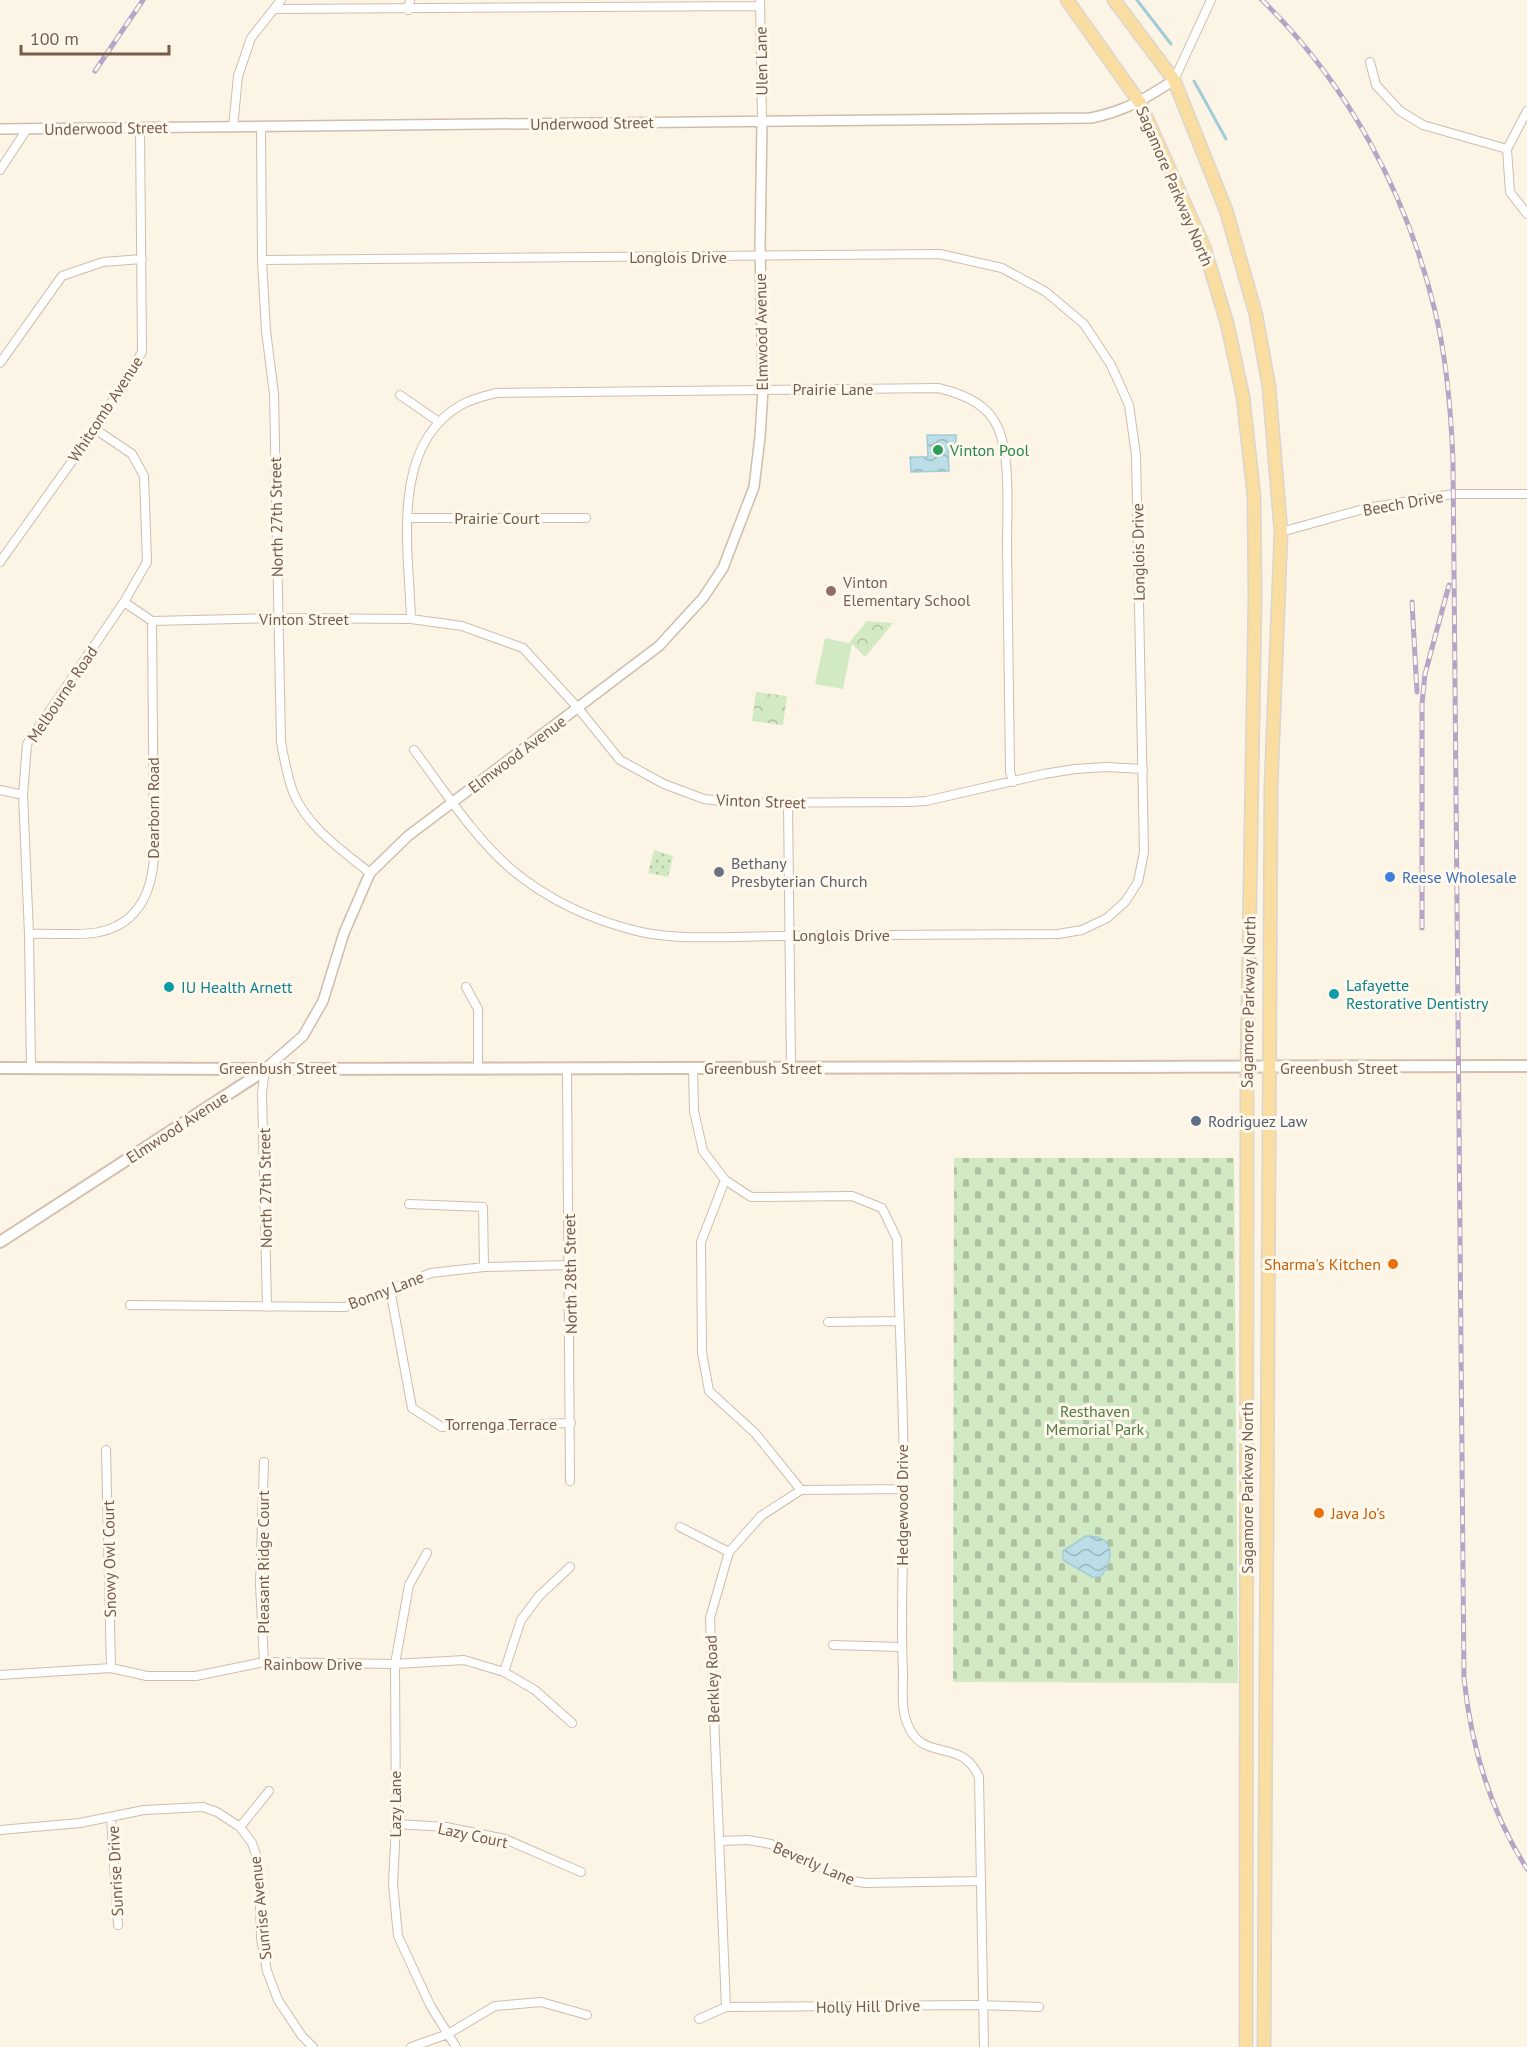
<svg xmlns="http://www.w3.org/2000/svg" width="1527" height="2047" viewBox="0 0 1527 2047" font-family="'PT Sans',sans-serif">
<defs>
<pattern id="cemetery-stones" width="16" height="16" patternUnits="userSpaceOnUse" patternTransform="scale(1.5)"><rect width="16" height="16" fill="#d2eac4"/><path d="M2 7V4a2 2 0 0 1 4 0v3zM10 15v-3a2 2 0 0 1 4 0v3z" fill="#afc1a1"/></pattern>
<pattern id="park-crowns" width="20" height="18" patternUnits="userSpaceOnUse" patternTransform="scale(1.5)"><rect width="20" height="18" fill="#d2eac4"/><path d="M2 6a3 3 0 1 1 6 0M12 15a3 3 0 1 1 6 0" fill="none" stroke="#afc1a1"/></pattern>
<pattern id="garden-dots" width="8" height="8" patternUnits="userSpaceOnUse" patternTransform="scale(1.5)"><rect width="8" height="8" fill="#d2eac4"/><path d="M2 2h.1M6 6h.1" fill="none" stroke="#afc1a1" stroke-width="1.8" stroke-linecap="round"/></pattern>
<pattern id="water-waves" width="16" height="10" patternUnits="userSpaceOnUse" patternTransform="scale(1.5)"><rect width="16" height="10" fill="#badde6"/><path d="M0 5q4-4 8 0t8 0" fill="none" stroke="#9cb6bc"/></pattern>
</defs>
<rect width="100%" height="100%" fill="#fcf5e6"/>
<path fill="url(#cemetery-stones)" d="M954,1158H1234L1238,1683L953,1682Z"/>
<path fill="url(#park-crowns)" d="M867,621L893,623L865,657L852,644L849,643Z
M756,692L787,696L783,725L752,721Z"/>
<path fill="url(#garden-dots)" d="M654,850L673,856L668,877L648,873Z"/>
<path fill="#d2eac4" d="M825,638L852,644L843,689L815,684Z"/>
<path fill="url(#water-waves)" stroke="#a1ccd7" stroke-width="1.5" d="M927,435H956V444H948L949,471L911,472L910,457H928Z
M1086,1536C1092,1536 1100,1536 1105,1541C1115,1550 1108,1569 1100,1577H1092L1063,1560V1551Z"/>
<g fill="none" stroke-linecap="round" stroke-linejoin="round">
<path stroke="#a1ccd7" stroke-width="3" d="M1137,0L1171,44
M1194,81L1226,139"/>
<defs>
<path id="minor" d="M760,0L762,121
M275,9L760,6
M408,10L410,0
M1370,62L1376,85L1400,111L1423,125L1507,149
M1174,80L1211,0
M233,127L238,76L251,38L281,0
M261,128L262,260L266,331L274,394L281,742C284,759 287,776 293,792C307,827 343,851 370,873
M1507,149L1510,192L1527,214
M1507,149L1527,111
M0,170L27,129
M262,260L940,254L1002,268L1046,292L1084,324L1111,365L1129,405L1136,455L1144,852L1138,882L1125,902L1107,918L1082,930L1058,934C966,934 873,935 781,936C738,936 682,941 641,932C594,921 548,900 511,869C472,835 445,791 414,750
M0,363L62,276L103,262L142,259
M400,395L439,422
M408,518H586
M1281,532L1367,508L1453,494H1527
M0,562L95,429L142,352L140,127
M411,619C409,551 389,446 461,405C471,399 484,396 496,393L938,388C960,393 987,403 997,426C1011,454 1007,512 1007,544C1008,620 1009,696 1010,772L1013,782
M152,621L279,618L411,619L462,626L523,648L578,708L620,760L664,784L704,799L736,803L909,802L926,801L1044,774L1075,769L1106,767L1143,769
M0,790L23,795
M788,803L791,1068
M29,934C48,933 82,936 99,932C138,924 152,892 154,856L152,621L124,602
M466,987L478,1009V1068
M31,1068L29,934L23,795L27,744L124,602L147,562L144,476L132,454L95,429
M567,1068L570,1481
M693,1068L694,1111L703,1151L725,1180L751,1197L852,1196L882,1208L897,1239C899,1323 904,1407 904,1490C904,1551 900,1612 903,1673C903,1689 901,1708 907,1723C923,1765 960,1735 979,1777L984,2047
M265,1069L262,1093L267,1307
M725,1180L701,1242L702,1352L709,1391L755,1433L801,1490
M409,1204L483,1207L484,1267
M390,1289L412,1408L442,1427L571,1423
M130,1305L345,1307L431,1273L484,1267L570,1265
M828,1322L899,1321
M106,1450L111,1668
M264,1462L260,1584L264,1662
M680,1527L729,1552
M427,1553L409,1585L395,1664L396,1824L393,1884L398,1936L430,2005L456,2047
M833,1645L901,1647
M504,1672L521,1620L539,1596L570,1567
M0,1675L111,1668L147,1676H196L264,1662L395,1664L464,1660L504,1672L535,1690L572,1723
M111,1817L118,1925
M396,1824L446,1827L505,1839L581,1872
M240,1827L269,1791
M0,1830L80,1823L144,1810L203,1807L217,1812L240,1827L252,1843L259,1864L261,1938L267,1971L278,2000L302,2036L313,2047
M719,1841L748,1840L771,1844L847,1880L865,1883L981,1881
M726,2007L710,1618L729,1552L761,1516L801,1490L904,1489
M699,2019L726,2007L973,2005L1039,2007
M411,2047L448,2034L495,2006L541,2002L587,2015"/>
<path id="tertiary" d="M0,129L1091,118C1125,111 1145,99 1174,80
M265,1069L303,1036L323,1001L344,933L370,873L408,836L659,646L703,598L723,568L754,487L760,437L763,389L760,247L762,121"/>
<path id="secondary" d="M0,1068L265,1069L1527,1066
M0,1242L265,1070"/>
<path id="primary" d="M1067,0L1140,103L1204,247L1227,323L1243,397L1254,496L1255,597L1247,1068L1246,2047
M1114,0L1174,80L1226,210L1256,315L1269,387L1281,532L1271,787L1264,2047"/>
</defs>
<use href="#minor" stroke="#cebdac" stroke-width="10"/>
<use href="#tertiary" stroke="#cebdac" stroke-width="12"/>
<use href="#secondary" stroke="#d3bfac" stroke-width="14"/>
<use href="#primary" stroke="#dbd5d0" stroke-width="15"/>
<use href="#minor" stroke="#fff" stroke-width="8"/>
<use href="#tertiary" stroke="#fff" stroke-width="9"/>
<use href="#secondary" stroke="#fff" stroke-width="10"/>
<use href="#primary" stroke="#fadda0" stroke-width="12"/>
<defs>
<path id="rail" d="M1262,0C1348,84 1407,194 1435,311C1447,360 1451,411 1453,461L1464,1678C1471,1746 1490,1811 1527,1869
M95,71L143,0
M1412,602L1417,692
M1422,928V704L1425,674L1449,585"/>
</defs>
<use href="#rail" stroke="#b8a4c6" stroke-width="5"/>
<use href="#rail" stroke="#fff8ec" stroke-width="3" stroke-dasharray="9" stroke-linecap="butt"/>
</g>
<circle fill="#2e9e5b" stroke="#fff8ec" stroke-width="2" cx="938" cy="450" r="6"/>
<circle fill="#8d6e63" stroke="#fff8ec" stroke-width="2" cx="831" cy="591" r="6"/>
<circle fill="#6b7280" stroke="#fff8ec" stroke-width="2" cx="719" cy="872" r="6"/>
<circle fill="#3f7fe0" stroke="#fff8ec" stroke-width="2" cx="1390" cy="877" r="6"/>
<g fill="#0f9aa8" stroke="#fff8ec" stroke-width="2">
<circle cx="169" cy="987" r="6"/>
<circle cx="1334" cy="994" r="6"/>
</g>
<circle fill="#5c6f8a" stroke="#fff8ec" stroke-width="2" cx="1196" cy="1121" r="6"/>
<g fill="#e8710a" stroke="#fff8ec" stroke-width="2">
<circle cx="1393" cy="1264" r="6"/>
<circle cx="1319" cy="1513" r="6"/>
</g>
<g text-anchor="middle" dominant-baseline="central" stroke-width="6" stroke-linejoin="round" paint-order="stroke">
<g font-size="16" fill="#755c4b" stroke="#fff8ec">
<text transform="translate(761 61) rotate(-91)">Ulen Lane</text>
<text transform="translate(592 123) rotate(-1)">Underwood Street</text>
<text transform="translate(106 128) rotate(-1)">Underwood Street</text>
<text transform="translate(1175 186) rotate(67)">Sagamore Parkway North</text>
<text x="678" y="257">Longlois Drive</text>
<text transform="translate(761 332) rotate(-91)">Elmwood Avenue</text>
<text x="833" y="389">Prairie Lane</text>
<text transform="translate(105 409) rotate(-57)">Whitcomb Avenue</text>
<text transform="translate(1403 503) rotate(-10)">Beech Drive</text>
<text transform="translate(276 517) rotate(-91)">North 27th Street</text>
<text x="497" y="518">Prairie Court</text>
<text transform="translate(1138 552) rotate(-91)">Longlois Drive</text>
<text x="304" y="619">Vinton Street</text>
<text transform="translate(62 694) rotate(-56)">Melbourne Road</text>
<text transform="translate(517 754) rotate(-37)">Elmwood Avenue</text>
<text transform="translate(761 801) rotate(2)">Vinton Street</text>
<text transform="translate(153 808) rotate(-90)">Dearborn Road</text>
<text x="841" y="935">Longlois Drive</text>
<text transform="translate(1248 1002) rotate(-89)">Sagamore Parkway North</text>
<text x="278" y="1068">Greenbush Street</text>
<text x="763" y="1068">Greenbush Street</text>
<text x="1339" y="1068">Greenbush Street</text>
<text transform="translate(177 1127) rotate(-33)">Elmwood Avenue</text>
<text transform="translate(265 1188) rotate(-91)">North 27th Street</text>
<text transform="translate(570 1274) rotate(-91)">North 28th Street</text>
<text transform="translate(386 1290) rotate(-21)">Bonny Lane</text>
<text x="501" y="1424">Torrenga Terrace</text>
<text transform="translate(1247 1488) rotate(-90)">Sagamore Parkway North</text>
<text transform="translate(902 1505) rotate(-90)">Hedgewood Drive</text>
<text transform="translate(109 1559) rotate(-91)">Snowy Owl Court</text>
<text transform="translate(263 1562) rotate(-90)">Pleasant Ridge Court</text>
<text x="313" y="1664">Rainbow Drive</text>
<text transform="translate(712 1679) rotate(-92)">Berkley Road</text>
<text transform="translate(395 1804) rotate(-90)">Lazy Lane</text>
<text transform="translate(473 1835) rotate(12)">Lazy Court</text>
<text transform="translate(814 1863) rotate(23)">Beverly Lane</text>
<text transform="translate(115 1871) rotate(-93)">Sunrise Drive</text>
<text transform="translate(260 1908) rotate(-96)">Sunrise Avenue</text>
<text transform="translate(868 2006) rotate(-1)">Holly Hill Drive</text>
</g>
<g font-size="16" fill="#27864d" stroke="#fff8ec" text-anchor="start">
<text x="950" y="450">Vinton Pool</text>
</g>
<g font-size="16" fill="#785e54" stroke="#fff8ec" text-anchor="start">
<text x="843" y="582">Vinton<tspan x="843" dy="18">Elementary School</tspan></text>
</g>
<g font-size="16" fill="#5b616d" stroke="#fff8ec" text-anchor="start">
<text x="731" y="863">Bethany<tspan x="731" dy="18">Presbyterian Church</tspan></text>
</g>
<g font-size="16" fill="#366cbe" stroke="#fff8ec" text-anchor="start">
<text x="1402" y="877">Reese Wholesale</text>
</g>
<g font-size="16" fill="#0d838f" stroke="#fff8ec" text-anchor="start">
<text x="1346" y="985">Lafayette<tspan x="1346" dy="18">Restorative Dentistry</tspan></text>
<text x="181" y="987">IU Health Arnett</text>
</g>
<g font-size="16" fill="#4e5e75" stroke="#fff8ec" text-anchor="start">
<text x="1208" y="1121">Rodriguez Law</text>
</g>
<g font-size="16" fill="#c56008" stroke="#fff8ec" text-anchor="end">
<text x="1381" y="1264">Sharma's Kitchen</text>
<text x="1331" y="1513" text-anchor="start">Java Jo's</text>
</g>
<g font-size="16" fill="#507b42" stroke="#fff8ec">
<text x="1095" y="1411">Resthaven<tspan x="1095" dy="18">Memorial Park</tspan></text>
</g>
</g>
<path d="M21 45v9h148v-9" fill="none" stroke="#755c4b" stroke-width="3"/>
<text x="30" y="45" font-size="18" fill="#755c4b" stroke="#fff8ec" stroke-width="4.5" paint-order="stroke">100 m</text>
</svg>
